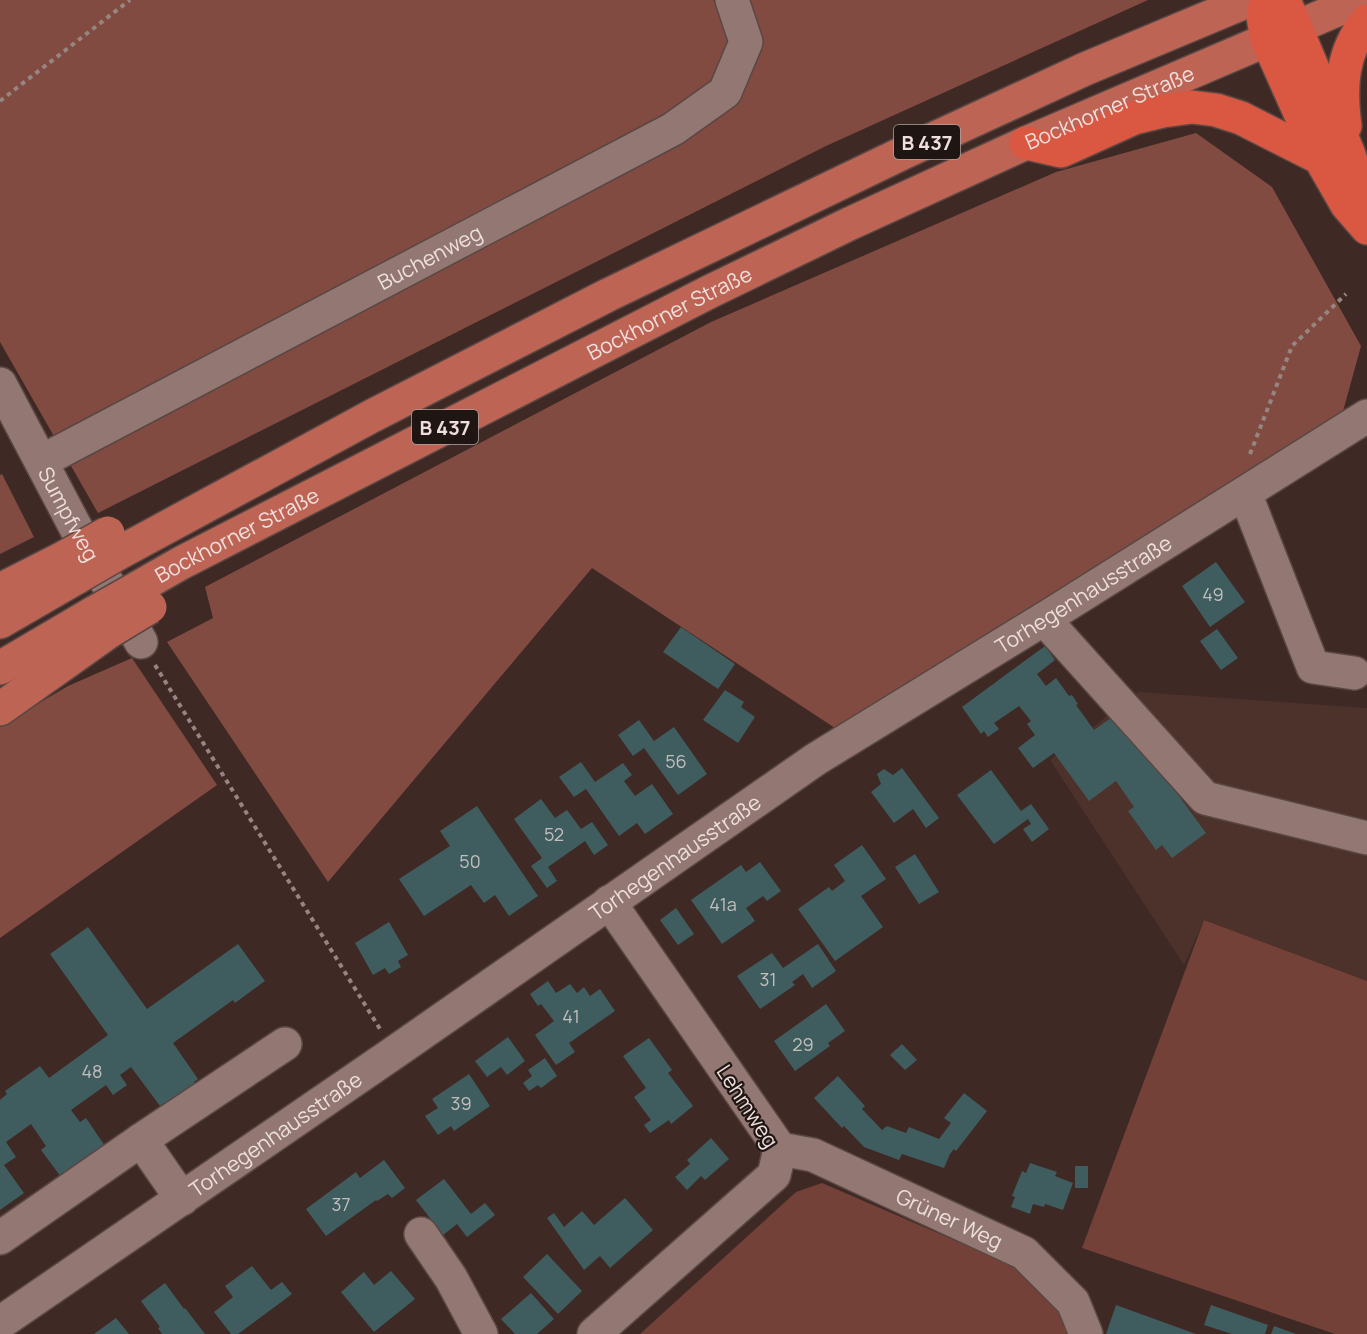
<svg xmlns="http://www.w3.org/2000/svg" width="1367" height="1334" viewBox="0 0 1367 1334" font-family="Manrope,sans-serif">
<rect width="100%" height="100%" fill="#3f2925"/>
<path fill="#4d312b" d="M1138,692L1367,708V981L1204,920L1184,965L1050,760Z"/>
<path fill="#744138" d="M1204,920L1367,981V1334H1335L1082,1248Z
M822,1183L1012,1265L1062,1304L1075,1334H640L796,1192Z"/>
<path fill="#824b41" d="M0,0H713L715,2L719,0H1148L826,146L98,513L0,342Z
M1196,133L1272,187L1361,346L1342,415L838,730L592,568L328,882L167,642L213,618L205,587L711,322L1056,172Z
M2,474L34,537L0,554V475Z
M132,658L217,785L0,938V726L68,686Z"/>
<path fill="#3f5d5f" d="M1216,562L1245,602L1210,627L1182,586Z
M681,627L735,664L718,689L663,652Z
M1217,629L1238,658L1221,670L1200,641Z
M1045,646L1055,660L1037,674L1046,686L1056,678L1069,696L1072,695L1078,704L1076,705L1094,730L1118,713L1206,833L1172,858L1162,845L1156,850L1128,811L1134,807L1116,781L1089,801L1054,753L1033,768L1018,748L1035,735L1027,724L1031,721L1019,706L994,723L999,729L988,737L984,731L981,734L962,707Z
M725,690L744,702L741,707L755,717L738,743L703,720Z
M639,720L654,741L674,727L707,774L678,795L644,748L633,756L618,735Z
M581,762L595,782L623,763L632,775L624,781L635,796L652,784L673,814L645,834L637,823L619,836L586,789L574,797L559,777Z
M902,768L939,818L926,828L913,809L894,823L871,792L881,784L877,774L884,769L893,775Z
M991,770L1021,811L1031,804L1049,829L1032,842L1023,829L1031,824L1028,819L994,844L957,795Z
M541,799L555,818L567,810L581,829L592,822L608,845L594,855L585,841L548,867L557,881L547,888L531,866L542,858L514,819Z
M477,806L538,896L509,916L495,895L484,903L471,885L424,916L399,879L450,846L440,831Z
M862,845L886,879L861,896L883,927L835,961L798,909L829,887L832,891L845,881L834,865Z
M915,854L939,892L919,904L895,867Z
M760,862L781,891L767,901L763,896L746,908L755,921L722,944L691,900L741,865L746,872Z
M676,908L694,934L678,945L660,920Z
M389,922L408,955L398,961L401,967L389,974L385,968L373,975L355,943Z
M88,927L147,1009L238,944L265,981L235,1003L233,1000L173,1043L198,1079L194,1082L201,1091L171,1113L164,1103L160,1106L131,1067L120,1075L127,1085L113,1095L106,1085L71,1110L80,1122L86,1118L105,1146L61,1177L41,1150L46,1146L31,1124L6,1142L16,1157L4,1165L24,1193L0,1210V1100L7,1094L5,1091L40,1066L49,1078L108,1035L50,954Z
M818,944L836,971L812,988L803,974L792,982L795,985L760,1009L737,976L772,953L783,968Z
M548,981L556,993L570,984L577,993L584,987L590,996L600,989L615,1011L569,1043L575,1052L556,1065L535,1035L554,1021L541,1004L538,1006L530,994Z
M826,1004L845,1031L828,1043L830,1046L795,1071L774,1041Z
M508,1037L525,1061L507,1075L501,1067L487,1077L475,1061Z
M649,1038L672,1070L668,1073L693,1106L671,1124L669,1120L650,1133L644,1125L651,1120L634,1097L646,1088L623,1056Z
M902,1044L917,1060L905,1070L890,1055Z
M545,1058L557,1076L541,1088L538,1085L529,1091L523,1083L532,1076L528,1070Z
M469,1074L490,1106L454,1131L451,1126L438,1135L425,1116L438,1108L432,1099Z
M838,1076L865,1106L862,1109L882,1130L887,1126L906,1133L909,1127L939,1139L951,1123L944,1118L964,1093L987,1111L956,1151L954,1149L950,1154L944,1168L902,1154L899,1160L864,1147L844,1126L842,1128L814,1098Z
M711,1138L729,1159L705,1180L701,1176L687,1190L675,1177L690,1164L687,1160Z
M384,1160L405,1188L392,1198L388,1194L377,1201L376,1200L326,1236L306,1209L356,1172L360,1178Z
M1030,1163L1057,1172L1055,1176L1073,1183L1063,1210L1045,1204L1044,1207L1033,1204L1030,1214L1011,1207L1015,1197L1012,1196L1022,1171L1026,1173Z
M1075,1166H1088V1188H1075Z
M444,1179L471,1214L485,1203L495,1215L467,1237L457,1224L443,1235L416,1200Z
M625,1198L653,1230L610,1268L600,1256L584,1270L547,1218L554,1213L564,1227L582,1211L594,1225Z
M547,1254L582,1291L558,1314L523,1277Z
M252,1266L271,1290L282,1282L292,1294L238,1334H231L214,1312L233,1297L225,1286Z
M391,1271L415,1299L374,1332L341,1292L364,1272L374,1285Z
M165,1283L184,1309L185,1308L205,1334H162L158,1328L160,1327L141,1301Z
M531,1293L554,1319L537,1334H515L501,1319Z
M1116,1305L1196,1334H1106Z
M1211,1305L1268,1325L1265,1334H1232L1204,1325Z
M116,1318L129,1334H94Z
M1274,1326L1296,1334H1271Z"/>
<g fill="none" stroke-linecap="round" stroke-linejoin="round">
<defs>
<g id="minor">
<path id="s1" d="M0,384L77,530L141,642"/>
<path id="s2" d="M42,461L673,129L725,92L746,42L732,0"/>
<path d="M1245,493L1313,667L1354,673"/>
<path d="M1044,619L1205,798L1367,838"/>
<path d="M141,1140L285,1044"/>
<path id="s3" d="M780,1149L813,1155L1024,1253L1073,1302L1086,1334"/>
<path d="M421,1234L451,1278L481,1334"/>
<path d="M0,1238L141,1140L182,1199"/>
<path id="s4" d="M0,1323L395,1052L816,759L1044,619L1367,416"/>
<path d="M594,1334L774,1175L780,1149L609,902"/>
</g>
<g id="major">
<path d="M119,553L372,416L608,295L905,152L1085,69L1250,0"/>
<path id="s5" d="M139,587L181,563L709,292L849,224L1026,143L1360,0"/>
<path d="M0,590L63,558"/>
<path d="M0,622L76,578"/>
<path d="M0,668L95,612"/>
<path d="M0,709L107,633"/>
</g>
<path id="highway" d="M1266,0L1263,17L1267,39L1320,158L1347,205L1367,228
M1284,0L1348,152L1367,207
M1345,126C1340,88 1341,52 1367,21
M1026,143L1061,151L1134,118L1163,111L1192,107L1216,110L1241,118L1320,158"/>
</defs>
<use href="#minor" stroke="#594743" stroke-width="36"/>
<use href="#major" stroke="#594743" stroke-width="36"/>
<use href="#highway" stroke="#594743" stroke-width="36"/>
<path stroke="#978581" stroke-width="4" stroke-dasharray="4.5 4.5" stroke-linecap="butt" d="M0,101L130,0
M1250,454L1292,346L1346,294
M155,665L380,1029"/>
<use href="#minor" stroke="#927772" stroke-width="33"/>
<use href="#major" stroke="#bd6455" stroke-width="33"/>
<use href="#highway" stroke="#da5742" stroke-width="33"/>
<defs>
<path id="major-bridge" d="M63,558L108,533
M76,578L119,553
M95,612L139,587
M107,633L150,607"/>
</defs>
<use href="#major-bridge" stroke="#594743" stroke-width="36" stroke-linecap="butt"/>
<use href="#major-bridge" stroke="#bd6455" stroke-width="33"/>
</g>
<g text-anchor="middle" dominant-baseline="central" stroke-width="4.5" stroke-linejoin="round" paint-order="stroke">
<g font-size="18" fill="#c2bebd">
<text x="1213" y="594">49</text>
<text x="676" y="761">56</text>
<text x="554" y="834">52</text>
<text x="470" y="861">50</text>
<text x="723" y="904">41a</text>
<text x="768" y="979">31</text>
<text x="571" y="1016">41</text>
<text x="803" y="1044">29</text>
<text x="92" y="1071">48</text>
<text x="461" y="1103">39</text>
<text x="341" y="1204">37</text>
</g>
<g fill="#1f1513" stroke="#b0a2a0" stroke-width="1.5">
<rect x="894" y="125" width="66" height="34" rx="4.5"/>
<rect x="412" y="410" width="66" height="34" rx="4.5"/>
</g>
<g font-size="20" font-weight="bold" fill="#eedfdc">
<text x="927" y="142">B 437</text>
<text x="445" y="427">B 437</text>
</g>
<g font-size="21" fill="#eedfdc" stroke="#1f1513">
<text stroke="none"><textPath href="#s5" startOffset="1083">Bockhorner Straße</textPath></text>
<text stroke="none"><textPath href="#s2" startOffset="438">Buchenweg</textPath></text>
<text stroke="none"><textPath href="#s5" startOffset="597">Bockhorner Straße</textPath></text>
<text stroke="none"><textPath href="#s1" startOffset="147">Sumpfweg</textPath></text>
<text stroke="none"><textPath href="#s5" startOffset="111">Bockhorner Straße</textPath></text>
<text stroke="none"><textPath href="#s4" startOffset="1306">Torhegenhausstraße</textPath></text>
<text stroke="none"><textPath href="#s4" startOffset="820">Torhegenhausstraße</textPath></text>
<text transform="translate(748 1106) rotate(57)">Lehmweg</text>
<text stroke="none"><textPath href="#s4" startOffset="334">Torhegenhausstraße</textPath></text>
<text stroke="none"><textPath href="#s3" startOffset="184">Grüner Weg</textPath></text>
</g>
</g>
</svg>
